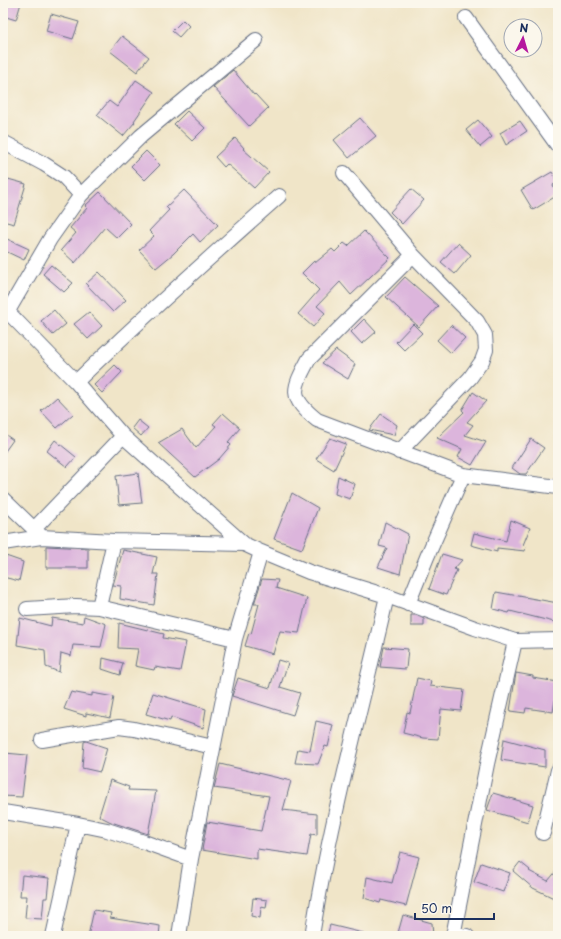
<svg xmlns="http://www.w3.org/2000/svg" width="561" height="939" viewBox="0 0 561 939" font-family="'Playpen Sans',sans-serif">
<rect width="100%" height="100%" fill="#fbf7ec"/>
<filter id="ink" filterUnits="userSpaceOnUse"><feTurbulence type="fractalNoise" baseFrequency=".025" numOctaves="2"/><feDisplacementMap in="SourceGraphic" scale="8" xChannelSelector="R" yChannelSelector="G"/><feConvolveMatrix kernelMatrix="1 2 1 2 8 2 1 2 1" color-interpolation-filters="sRGB"/></filter>
<filter id="wash" filterUnits="userSpaceOnUse"><feTurbulence type="fractalNoise" baseFrequency=".012" numOctaves="4" result="noise"/><feDisplacementMap in="SourceGraphic" scale="16" xChannelSelector="R" yChannelSelector="G"/><feGaussianBlur stdDeviation="0.9" result="paint"/><feColorMatrix in="noise" values="0 0 0 0 0 0 0 0 0 0 0 0 0 0 0 0 0 1.4 0 .05"/><feComposite in="paint" operator="in"/></filter>
<g filter="url(#wash)">
<rect width="100%" height="100%" fill="#f0e5c8"/>
<g id="blocks">
<path fill="#dcb5dc" d="M3,3H21L16,20L3,16Z
M51,14L79,22L73,39L46,31Z
M183,20L189,26L179,37L172,31Z
M122,36L149,57L137,72L110,51Z
M233,70L254,95L255,94L268,108L249,126L213,87Z
M136,80L154,92L134,121L135,122L123,136L97,115L109,101L117,107Z
M187,111L205,128L192,141L174,124Z
M360,118L376,136L349,158L334,140Z
M478,120L492,137L480,147L466,130Z
M520,121L527,131L506,145L500,133Z
M235,138L244,148L243,149L269,172L254,188L227,164L224,167L215,157Z
M146,151L160,165L145,180L131,166Z
M552,172L558,182L553,185L558,195L533,210L521,190Z
M8,179L26,184L14,224L3,221V198Z
M411,189L424,200L402,224L390,212Z
M184,190L218,225L200,242L193,234L173,254L156,268L139,250L154,236L149,231L169,210L166,207Z
M100,192L131,224L117,238L105,227L75,263L61,250L76,233L70,228L87,208L85,206Z
M364,231L390,258L351,295L340,282L317,306L325,313L313,327L298,314L319,290L302,273L314,261L315,263L332,249L335,252L344,243L348,246Z
M7,239L29,249L24,260L3,250Z
M458,243L471,255L455,274L441,262Z
M51,265L73,283L64,292L43,274Z
M99,272L126,300L113,312L86,284Z
M405,277L438,306L419,327L386,297Z
M54,310L66,324L53,335L41,321Z
M89,312L102,326L88,339L74,324Z
M364,319L376,332L362,344L351,332Z
M413,324L422,333L404,350L396,342Z
M451,325L465,338L451,353L437,340Z
M336,350L355,364L348,379L322,363Z
M115,365L122,372L102,393L94,385Z
M473,392L486,401L467,422L473,425L465,435L486,442L472,465L458,457L462,449L437,438L464,412L462,410Z
M57,397L73,414L57,428L41,411Z
M223,413L240,428L228,442L231,445L219,459L195,477L158,443L182,429L196,448L216,426L213,424Z
M381,414L397,425L394,435L369,430Z
M138,420L148,428L141,436L132,428Z
M3,433L13,440L3,454Z
M330,438L346,444L334,470L316,459Z
M531,439L544,448L526,474H520L512,468Z
M55,440L76,457L67,467L47,451Z
M138,473L142,503L119,505L116,476Z
M338,476L355,484L350,499L335,494Z
M292,493L318,508L302,549L274,539Z
M511,520L530,528L523,545L526,546L525,551L497,548V552L471,545L474,533L506,541Z
M385,522L408,534L400,574L378,567L387,548L379,546Z
M46,546L88,548V568H46Z
M123,550L157,557L153,574H158L154,605L120,599L121,586L113,585Z
M442,554L462,560L454,569L457,570L446,595L429,589Z
M3,555L23,562L19,581L3,577Z
M262,579L278,580L276,588L307,598L299,633L280,631L273,654L245,646L249,633L251,634L259,604H254Z
M496,592L558,603V623L510,611L509,613L493,609Z
M411,615H416L424,619V626H411Z
M84,616L106,624L101,647L73,645L71,656L61,653L59,672L46,667L45,650L17,645L20,618L51,626L52,618L83,623Z
M119,623L164,634L163,638L186,642L180,671L155,667L154,670L135,666L138,649L118,648Z
M384,647L408,649L406,669L380,667Z
M103,658L123,663L120,675L102,669Z
M278,660L288,663L280,687L300,693L293,715L232,696L238,678L270,688Z
M516,673L533,676V678L558,682L553,712L526,708L525,713L510,711Z
M417,678L431,681L430,686L464,690L461,711L441,709L438,739L423,738L403,733L407,712L410,713Z
M71,692L92,696V693L114,697L110,718L86,713V716L64,709Z
M153,693L206,709L203,728L171,717L170,721L146,714Z
M316,721L333,725L328,747L325,746L318,764L295,763L298,749L310,751Z
M504,739L545,750V767L501,760Z
M86,741L107,748L100,772L82,768L84,742Z
M5,753L27,755L22,797L3,796V767Z
M220,764L291,781L283,810L317,814V835L311,834L307,856L257,849V859L202,850L207,822L261,831L269,796L214,788Z
M110,780L129,787L128,790L156,791L148,834L111,822L99,816Z
M493,793L533,805L528,822L487,810Z
M400,852L419,857L406,906L381,900L380,903L364,898L367,877L392,883Z
M520,862L530,870L529,871L548,881L558,869V900L533,888L513,871Z
M481,863L510,873L503,892L474,882Z
M22,875L49,878L47,898H44L42,919L25,918L27,896H20Z
M253,898L267,900L266,908L261,907L260,918L251,916Z
M94,910L111,913L110,918L160,926L159,936H88Z
M403,915L432,923L433,936H418L398,933Z
M330,925L363,933L362,936H327Z"/>
</g>
</g>
<g filter="url(#ink)">
<use href="#blocks" fill-opacity="0" stroke="#666f83" stroke-width="1"/>
<g fill="none" stroke-linecap="round" stroke-linejoin="round">
<defs>
<path id="minor" d="M466,18L558,146
M3,142L44,164L64,177L81,195
M344,173L413,255L477,321L485,335L486,350L482,361L470,378L399,452
M3,307L76,382L123,436L244,544L261,552L309,572L387,596L475,628L515,641L558,640
M8,311L50,239L81,195L141,136L256,40
M76,382C142,318 210,257 279,196
M463,475L558,487
M3,499L34,529L40,535
M34,529L123,436
M3,543L41,537L114,541L244,544
M408,604L427,557L463,475L317,420C288,397 293,389 309,359L413,255
M99,607L114,541
M27,609L76,606L99,607L235,639
M42,740L119,727L134,729L213,747
M3,812L78,824L107,830L144,842L191,859
M543,833L558,770
M453,933L467,936
M53,936L78,824
M179,936L191,859L235,639L261,552
M312,936C330,821 361,709 387,596
M453,936L487,764L515,641"/>
</defs>
<use href="#minor" stroke="#666f83" stroke-width="16"/>
<use href="#minor" stroke="#fff" stroke-width="14"/>
</g>
</g>
<rect width="561" height="939" fill="none" stroke="#fbf7ec" stroke-width="16"/>
<g transform="translate(523 38) rotate(5)"><circle r="19" fill="#fbf7ec" stroke="#a1a7b3"/>
<path d="M0-3L7 15L0 10L-7 15Z" fill="#b5179e"/>
<text y="-6" font-size="11" font-weight="bold" text-anchor="middle" fill="#1b2f5e">N</text>
</g>
<path d="M415 913v6h79v-6" fill="none" stroke="#1b2f5e" stroke-width="2"/>
<text x="421" y="913" font-size="12" fill="#1b2f5e" stroke="#fbf7ec" stroke-width="3" paint-order="stroke">50 m</text>
</svg>
